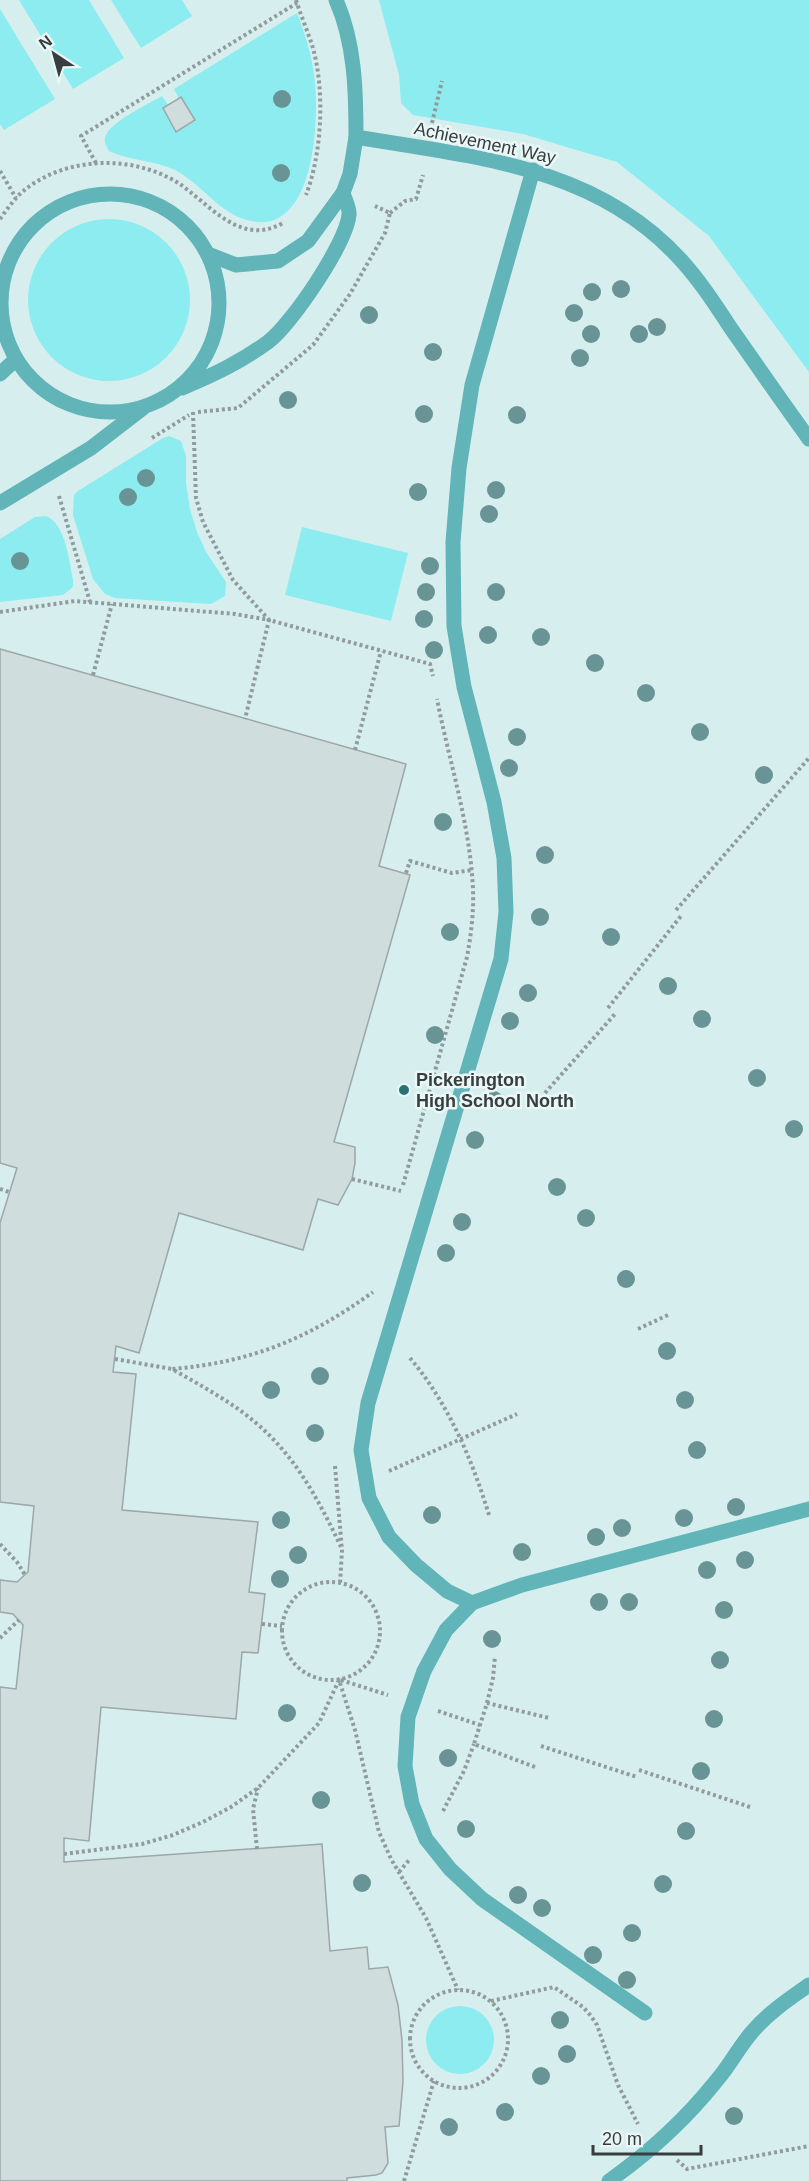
<svg xmlns="http://www.w3.org/2000/svg" width="809" height="2181" viewBox="0 0 809 2181" font-family="Arial,sans-serif">
<rect width="100%" height="100%" fill="#eaf7f7"/>
<path fill="#d7eeef" d="M0,0H809V2181H0Z"/>
<path fill="#8cecef" d="M19,0H89L124,58L73,89Z
M111,0H182L192,16L141,48Z
M379,0H809V372L709,236L617,162L523,134L413,115L401,103L399,75Z
M0,9L55,99L4,130L0,124Z
M297,13C305,33 311,53 314,74C320,115 316,235 251,221C220,215 202,184 175,170C154,160 130,161 109,151C107,147 104,143 105,138C107,123 149,104 162,96L168,105L163,109L176,132L195,121L182,97L179,99L174,89Z
M28 300a81 81 0 1 1 162 0a81 81 0 1 1-162 0Z
M169,436L181,441L186,456V483L190,509L197,532L206,552L226,582L225,596L211,604L115,598L105,594L93,579L73,515L74,495L78,491L163,438Z
M46,516C66,524 69,561 73,580V587L63,595L0,602V539L35,517Z
M302,527L408,553L391,621L285,595Z
M426 2040a34 34 0 1 1 68 0a34 34 0 1 1-68 0Z"/>
<path fill="#d0dddd" stroke="#9ba7a8" stroke-width="1.5" d="M181,97L195,120L176,132L163,108Z
M0,649L406,764L379,866L410,875L334,1142L355,1147V1163L352,1179L338,1205L318,1199L303,1250L179,1213L139,1353L116,1346L113,1372L136,1374L122,1510L258,1522L249,1592L265,1594L258,1653L242,1652L236,1719L101,1707L89,1841L64,1838V1862L322,1844L330,1951L367,1947L369,1969L388,1967L398,2005L402,2040L403,2082L399,2126L385,2127L388,2163L382,2173L376,2175L347,2178V2181H0V1687L16,1689L23,1625L13,1614L0,1612V1580L17,1582L28,1572L34,1506L0,1502V1223L17,1168L0,1163Z"/>
<g fill="none" stroke-linecap="round" stroke-linejoin="round">
<path stroke="#929b9b" stroke-width="4" stroke-dasharray="3 3" stroke-linecap="butt" d="M296,0C301,16 308,32 313,48C325,92 322,153 306,195
M432,123L442,81
M96,163L81,136L297,3
M0,171L16,198
M390,213L405,201L416,199L423,175
M0,219C8,208 16,196 27,188C69,157 130,155 175,181C208,201 238,248 283,223
M193,412L196,498L203,522L233,580L269,620L430,664L433,676
M198,412L238,408L313,345L350,294L385,233L390,213L375,206
M152,438L189,415
M59,496L90,602
M0,612L75,601L235,614L269,620L245,719
M93,675L112,604
M355,750L381,651
M406,873L410,861L452,873L472,870
M676,910L809,758
M608,1008L681,916
M545,1093L615,1014
M352,1179L401,1191
M403,1185L467,957C471,935 474,912 473,889C470,824 449,761 437,699
M0,1189L9,1192
M638,1329L670,1314
M410,1358C448,1403 472,1459 489,1515
M115,1359L172,1369
M335,1466L342,1551L340,1583
M389,1471L517,1414
M0,1544L17,1562L25,1575
M341,1547C323,1509 303,1470 273,1439C245,1409 207,1389 172,1369C252,1362 308,1339 373,1292
M282 1631a49 49 0 1 1 98 0a49 49 0 1 1-98 0Z
M262,1624L282,1626
M0,1638L19,1620
M341,1680L388,1695
M487,1703L493,1678L495,1656
M438,1711L480,1725
M541,1746L637,1777
M535,1767L474,1744L487,1703L549,1718
M639,1770L750,1807
M443,1811L464,1771L474,1744
M257,1849L253,1809L258,1788
M64,1854L142,1844L173,1835L203,1822L231,1807L258,1788L319,1723L339,1680L355,1730L379,1832L391,1859L426,1918L458,1990
M399,1872L410,1859
M410 2039a49 49 0 1 1 98 0a49 49 0 1 1-98 0Z
M491,2001L554,1987L583,2007L591,2016L597,2025L618,2085L638,2124
M677,2160L687,2169L809,2146
M404,2181L434,2081"/>
<path stroke="#61b4b7" stroke-width="15" d="M343,193L350,174L356,137
M0,374L15,360
M0,503L91,448L143,408
M472,1603L447,1591L416,1565L389,1537L369,1498L361,1450L368,1403L501,959L506,912L504,858L494,802L464,687L454,626L453,542L459,468L472,385L533,170
M645,2013L482,1899L450,1869L426,1839L412,1804L405,1766L408,1717L424,1671L446,1630L472,1603L522,1585L809,1509"/>
<path stroke="#61b4b7" stroke-width="15" d="M336,0C355,43 356,91 356,137C474,157 596,166 681,260C700,281 715,304 730,327C756,364 782,402 809,439
M1 303a109 109 0 1 1 218 0a109 109 0 1 1-218 0Z
M208,254L236,265L278,261L308,241L343,193
M182,388C213,375 241,362 268,342C291,325 346,244 349,215C350,209 345,200 343,193
M609,2181C650,2152 686,2119 717,2080C730,2065 739,2047 752,2032C768,2013 789,1999 809,1985"/>
</g>
<g fill="#699496">
<circle cx="282" cy="99" r="9"/>
<circle cx="281" cy="173" r="9"/>
<circle cx="621" cy="289" r="9"/>
<circle cx="592" cy="292" r="9"/>
<circle cx="574" cy="313" r="9"/>
<circle cx="369" cy="315" r="9"/>
<circle cx="657" cy="327" r="9"/>
<circle cx="591" cy="334" r="9"/>
<circle cx="639" cy="334" r="9"/>
<circle cx="433" cy="352" r="9"/>
<circle cx="580" cy="358" r="9"/>
<circle cx="288" cy="400" r="9"/>
<circle cx="424" cy="414" r="9"/>
<circle cx="517" cy="415" r="9"/>
<circle cx="146" cy="478" r="9"/>
<circle cx="496" cy="490" r="9"/>
<circle cx="418" cy="492" r="9"/>
<circle cx="128" cy="497" r="9"/>
<circle cx="489" cy="514" r="9"/>
<circle cx="20" cy="561" r="9"/>
<circle cx="430" cy="566" r="9"/>
<circle cx="426" cy="592" r="9"/>
<circle cx="496" cy="592" r="9"/>
<circle cx="424" cy="619" r="9"/>
<circle cx="488" cy="635" r="9"/>
<circle cx="541" cy="637" r="9"/>
<circle cx="434" cy="650" r="9"/>
<circle cx="595" cy="663" r="9"/>
<circle cx="646" cy="693" r="9"/>
<circle cx="700" cy="732" r="9"/>
<circle cx="517" cy="737" r="9"/>
<circle cx="509" cy="768" r="9"/>
<circle cx="764" cy="775" r="9"/>
<circle cx="443" cy="822" r="9"/>
<circle cx="545" cy="855" r="9"/>
<circle cx="540" cy="917" r="9"/>
<circle cx="450" cy="932" r="9"/>
<circle cx="611" cy="937" r="9"/>
<circle cx="668" cy="986" r="9"/>
<circle cx="528" cy="993" r="9"/>
<circle cx="702" cy="1019" r="9"/>
<circle cx="510" cy="1021" r="9"/>
<circle cx="435" cy="1035" r="9"/>
<circle cx="757" cy="1078" r="9"/>
<circle cx="494" cy="1100" r="9"/>
<circle cx="794" cy="1129" r="9"/>
<circle cx="475" cy="1140" r="9"/>
<circle cx="557" cy="1187" r="9"/>
<circle cx="586" cy="1218" r="9"/>
<circle cx="462" cy="1222" r="9"/>
<circle cx="446" cy="1253" r="9"/>
<circle cx="626" cy="1279" r="9"/>
<circle cx="667" cy="1351" r="9"/>
<circle cx="320" cy="1376" r="9"/>
<circle cx="271" cy="1390" r="9"/>
<circle cx="685" cy="1400" r="9"/>
<circle cx="315" cy="1433" r="9"/>
<circle cx="697" cy="1450" r="9"/>
<circle cx="736" cy="1507" r="9"/>
<circle cx="432" cy="1515" r="9"/>
<circle cx="684" cy="1518" r="9"/>
<circle cx="281" cy="1520" r="9"/>
<circle cx="622" cy="1528" r="9"/>
<circle cx="596" cy="1537" r="9"/>
<circle cx="522" cy="1552" r="9"/>
<circle cx="298" cy="1555" r="9"/>
<circle cx="745" cy="1560" r="9"/>
<circle cx="707" cy="1570" r="9"/>
<circle cx="280" cy="1579" r="9"/>
<circle cx="599" cy="1602" r="9"/>
<circle cx="629" cy="1602" r="9"/>
<circle cx="724" cy="1610" r="9"/>
<circle cx="492" cy="1639" r="9"/>
<circle cx="720" cy="1660" r="9"/>
<circle cx="287" cy="1713" r="9"/>
<circle cx="714" cy="1719" r="9"/>
<circle cx="448" cy="1758" r="9"/>
<circle cx="701" cy="1771" r="9"/>
<circle cx="321" cy="1800" r="9"/>
<circle cx="466" cy="1829" r="9"/>
<circle cx="686" cy="1831" r="9"/>
<circle cx="362" cy="1883" r="9"/>
<circle cx="663" cy="1884" r="9"/>
<circle cx="518" cy="1895" r="9"/>
<circle cx="542" cy="1908" r="9"/>
<circle cx="632" cy="1933" r="9"/>
<circle cx="593" cy="1955" r="9"/>
<circle cx="627" cy="1980" r="9"/>
<circle cx="560" cy="2020" r="9"/>
<circle cx="567" cy="2054" r="9"/>
<circle cx="541" cy="2076" r="9"/>
<circle cx="505" cy="2112" r="9"/>
<circle cx="734" cy="2116" r="9"/>
<circle cx="449" cy="2127" r="9"/>
</g>
<circle fill="#287275" stroke="#eaf7f7" stroke-width="2" cx="404" cy="1090" r="6"/>
<g text-anchor="middle" dominant-baseline="central" stroke-width="5" stroke-linejoin="round" paint-order="stroke">
<g font-size="18" fill="#383d3d" stroke="#eaf7f7">
<text transform="translate(485 143) rotate(12)">Achievement Way</text>
</g>
<g font-size="18" font-weight="bold" fill="#383d3d" stroke="#eaf7f7" text-anchor="start">
<text x="416" y="1080">Pickerington<tspan x="416" dy="21">High School North</tspan></text>
</g>
</g>
<g transform="translate(54 54) rotate(324)" stroke="#eaf7f7" stroke-width="4.5" paint-order="stroke">
<path d="M0-4.5L10 22L0 15L-10 22Z" fill="#383d3d"/>
<text y="-9" font-size="16" font-weight="bold" text-anchor="middle" fill="#383d3d">N</text>
</g>
<path d="M593 2145v9h108v-9" fill="none" stroke="#383d3d" stroke-width="3"/>
<text x="602" y="2145" font-size="18" fill="#383d3d" stroke="#eaf7f7" stroke-width="4.5" paint-order="stroke">20 m</text>
</svg>
